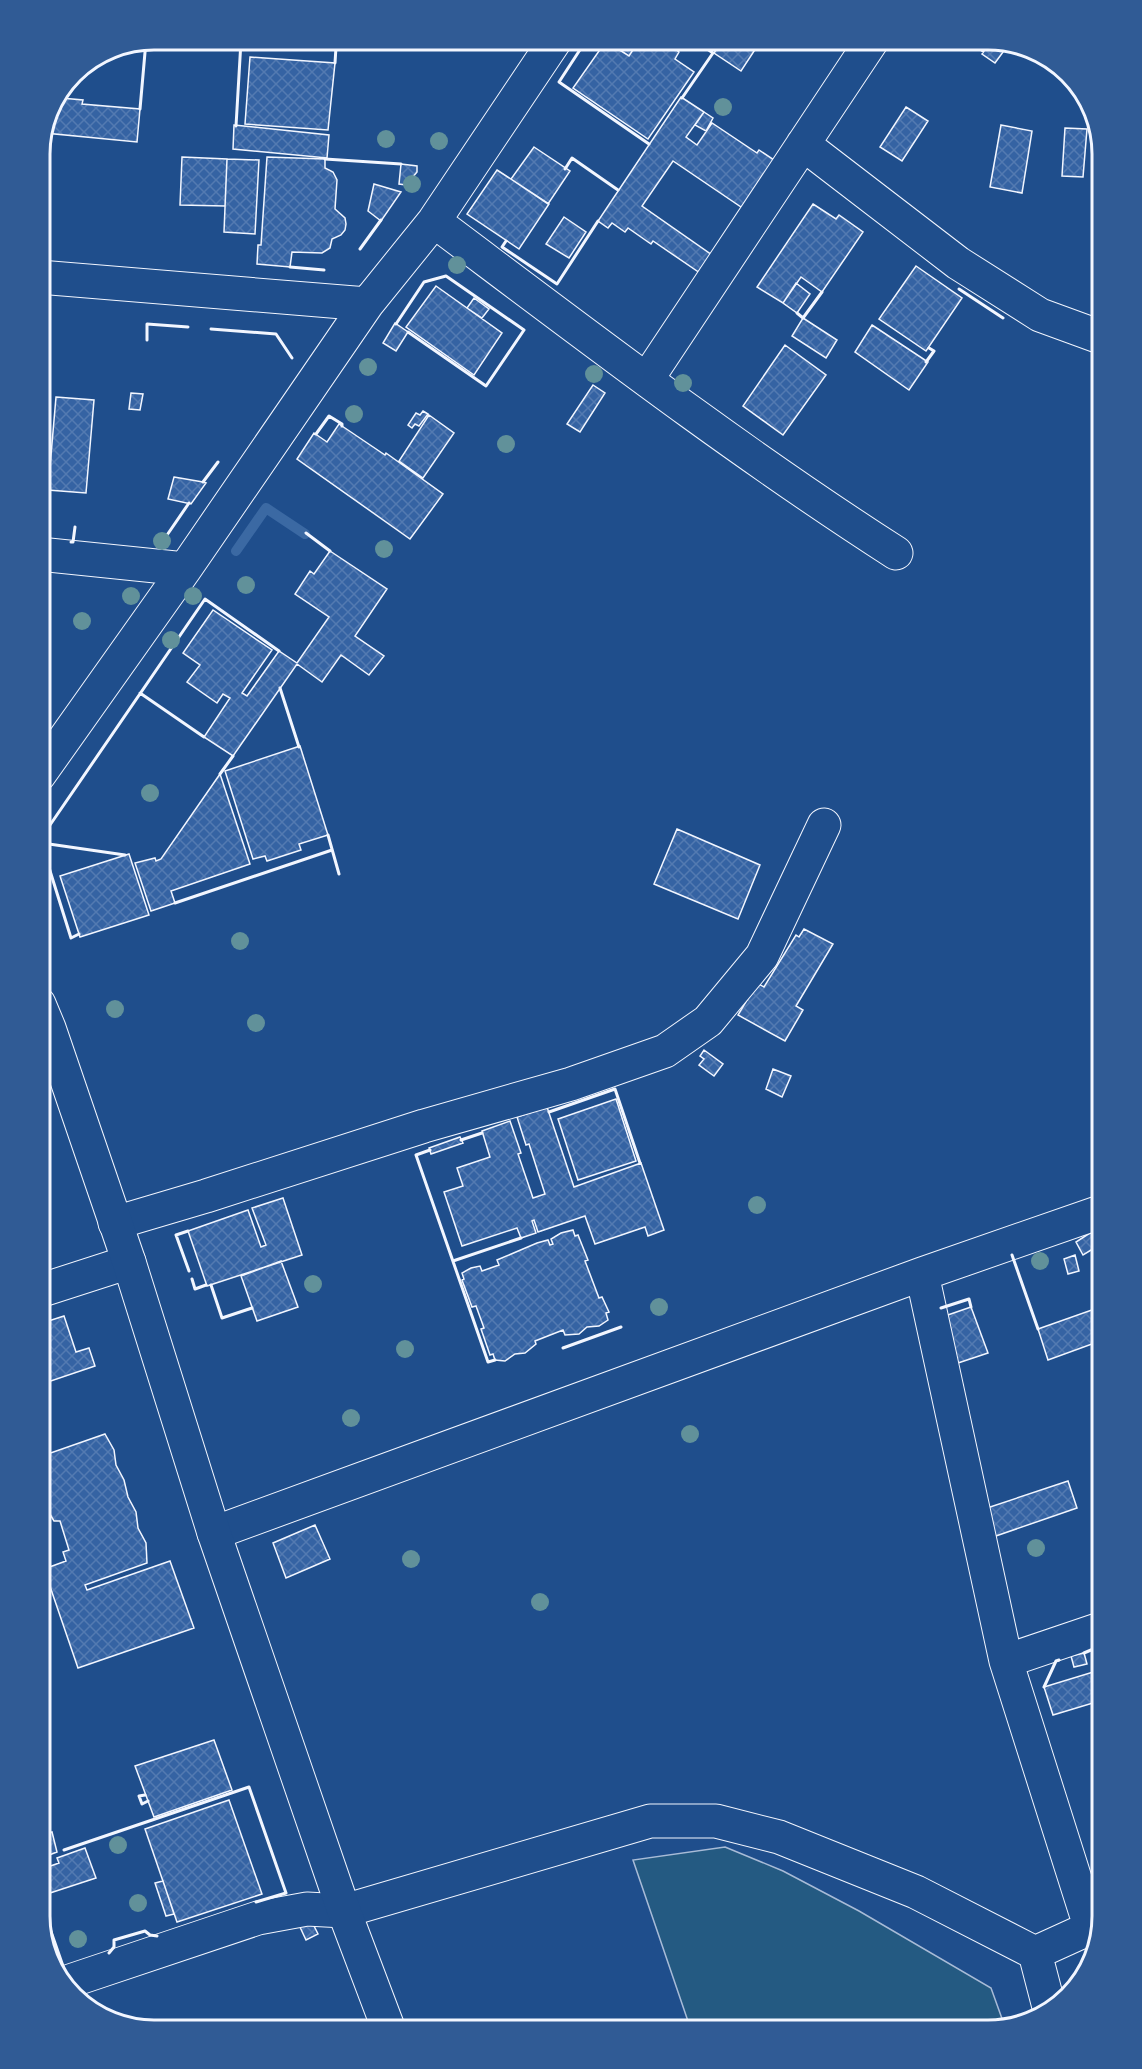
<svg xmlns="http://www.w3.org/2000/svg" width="1142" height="2069" viewBox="0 0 1142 2069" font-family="'DM Sans',sans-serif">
<defs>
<pattern id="building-cross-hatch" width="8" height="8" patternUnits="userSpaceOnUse" patternTransform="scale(1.5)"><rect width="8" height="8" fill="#3563a3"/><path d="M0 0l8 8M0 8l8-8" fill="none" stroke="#537ab1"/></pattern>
</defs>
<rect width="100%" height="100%" fill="#1f4e8c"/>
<path fill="#245a82" stroke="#a8bbd7" stroke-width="1.5" d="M725,1847L783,1871L859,1911L991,1988L1005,2027L988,2030H691L633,1860Z"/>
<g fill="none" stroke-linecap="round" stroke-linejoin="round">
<path stroke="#3b69a3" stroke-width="10" d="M236,551L266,508L305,534"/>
</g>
<path fill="url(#building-cross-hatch)" stroke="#f2f6ff" stroke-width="1.5" d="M615,39H640L629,56L610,44Z
M640,39H660L679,52L675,59L694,72L648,139L573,88L606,41L629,56Z
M723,39H769L763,48L758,45L741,71L714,53Z
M965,39H992L983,52Z
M992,39L1006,48L995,63L982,54Z
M250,57L335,63L328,130L245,124Z
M681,97L704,112L686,137L697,145L712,123L757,153L759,150L777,162L744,209L673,161L642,206L712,255L700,273L653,241L651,244L628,228L625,232L612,223L608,228L598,221Z
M61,98L83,100L82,104L140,109L137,142L45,133Z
M906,107L928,121L902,161L880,147Z
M704,112L713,118L706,131L695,125Z
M234,125L329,135L327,158L233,149Z
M1001,125L1032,131L1022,193L990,187Z
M1065,128L1087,129L1083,177L1062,176Z
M534,147L570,171L548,204L511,179Z
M182,157L227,159L225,206L180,205Z
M267,157L325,159V168L333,172L337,180L335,209L345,218L346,224L345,230L341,235L332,239L330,248L322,253L292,252L290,267L257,264L258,245H261Z
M227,159L259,160L255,234L224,232Z
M401,164L417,166V172L406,185L399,184Z
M497,170L549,204L519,249L467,214Z
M374,184L401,192L381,221L368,211Z
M813,204L836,219L839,215L863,232L822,292L801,277L783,303L757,287Z
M564,217L586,232L569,258L546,244Z
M916,266L962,298L926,351L879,319Z
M796,283L810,294L797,313L783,303Z
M436,286L502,333L474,375L406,327Z
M474,298L489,309L482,318L467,308Z
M803,318L837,340L826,358L792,336Z
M395,323L408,332L396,351L383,343Z
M872,325L928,362L909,390L855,352Z
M785,345L826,375L783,435L743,406Z
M593,385L605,393L580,432L567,424Z
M131,393L143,394L140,410L129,409Z
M56,397L94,400L86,493L48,490Z
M423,411L428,414L419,426L415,424L412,428L408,425L416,413L420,415Z
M429,415L454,433L423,478L399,461Z
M339,424L385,455L386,453L443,494L410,539L297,459L314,433L327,442Z
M174,477L203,482L206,483L191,504L168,499Z
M330,551L387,589L355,636L384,656L369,675L341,655L322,682L297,664L233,756L204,737L230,698L223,694L217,703L187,682L200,665L183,653L213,610L272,650L242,693L247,696L279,651L297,663L329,617L295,594L310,571L314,574Z
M300,746L328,835L299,844L301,850L267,861L265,856L253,859L225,771Z
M220,774L250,864L171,891L175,903L151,911L135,863L155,858L156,861L161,859Z
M677,829L760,865L738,919L654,884Z
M129,854L149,915L80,937L60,876Z
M804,929L833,944L796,1006L803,1010L785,1041L738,1015L757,983L764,987L796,935L799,937Z
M704,1050L723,1064L714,1076L699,1065L704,1059L700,1056Z
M773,1069L791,1076L782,1097L766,1089Z
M616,1099L636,1161L578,1180L558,1119Z
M547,1107L574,1187L641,1163L664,1230L648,1236L645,1227L595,1244L585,1216L538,1232L534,1220L532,1221L536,1233L521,1238L517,1228L462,1246L444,1192L463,1186L457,1168L490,1157L482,1131L510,1121L521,1153L518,1154L533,1198L545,1194L529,1144L526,1145L517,1117Z
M460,1137L463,1143L431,1154L429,1148Z
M283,1198L302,1255L207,1286L188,1231L248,1210L261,1247L266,1245L252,1208Z
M573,1230L575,1236L578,1235L588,1260L585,1261L599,1298L602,1297L609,1312L606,1313L608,1320L599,1326L587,1327L579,1334L565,1335L563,1330L535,1341L536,1344L525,1353L515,1354L505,1361L495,1360L493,1354L490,1355L481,1329L484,1328L476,1306L472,1307L462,1280L464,1279L462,1273L471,1268L480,1266L482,1271L499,1265L497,1260L537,1243L548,1240L550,1245L553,1244L551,1239L561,1233Z
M1093,1231L1098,1246L1083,1255L1076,1242Z
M39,1239L51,1274L39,1278Z
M1075,1255L1079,1271L1068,1274L1064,1259Z
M281,1261L298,1307L257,1321L241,1276Z
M1103,1306V1340L1048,1360L1038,1329Z
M971,1307L988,1353L958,1363L942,1317Z
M64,1316L76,1352L89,1348L95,1366L39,1385V1324Z
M105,1434L114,1450L116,1465L124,1480L128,1497L136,1512L138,1528L146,1543L147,1563L85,1585L87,1590L170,1561L194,1628L78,1668L44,1569L66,1561L63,1552L69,1550L60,1521H54L45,1506L43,1491L39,1484V1457Z
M1068,1481L1077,1508L990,1538L981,1510Z
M315,1525L330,1559L286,1578L273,1543Z
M1084,1653L1087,1664L1074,1667L1071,1656Z
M1103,1669V1700L1053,1715L1044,1687Z
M214,1740L232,1790L154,1817L135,1766Z
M229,1800L262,1894L177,1922L145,1829Z
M52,1832L57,1852L39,1859V1835Z
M85,1848L96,1878L50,1893L42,1869L59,1863L57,1858Z
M163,1881L174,1914L166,1916L155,1883Z
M311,1920L318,1934L306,1940L299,1925Z"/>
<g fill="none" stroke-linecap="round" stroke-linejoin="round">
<defs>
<path id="minor" d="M803,144L958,263L1040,315L1103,338
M434,221C586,335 737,451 896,553
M39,277L367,304
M647,379L873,39
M39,554L185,569
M39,775L185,569L367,304L434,221L556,39
M115,1223L206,1196L424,1126L571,1084L665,1051L708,1021L762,956L824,825
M922,1274L1006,1661L1090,1926
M39,1291L129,1262
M214,1533L922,1274L1103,1211
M1006,1661L1103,1628
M67,1982L258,1918L307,1909L344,1911L650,1821H716L779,1837L916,1892L1035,1953
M1049,2007L1035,1953L1101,1923"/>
<path id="major" d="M39,1004L49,1028L129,1262L214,1533L344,1911L389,2030"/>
</defs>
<use href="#minor" stroke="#f2f6ff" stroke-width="35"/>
<use href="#major" stroke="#f2f6ff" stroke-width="35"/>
<use href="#minor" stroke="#1f4e8c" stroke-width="33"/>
<use href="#major" stroke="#1f4e8c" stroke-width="33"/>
<path stroke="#f2f6ff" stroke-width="3" d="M587,39L559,82L649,144
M265,41L336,47L335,63
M682,98L713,53L693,39
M140,109L146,41
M236,126L241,41
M325,159L401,164
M565,169L572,158L618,190
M506,241L502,247L557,284L598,221
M360,249L381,220
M290,267L324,270
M959,289L1003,318
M797,313L803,318L822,292
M396,324L424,282L446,276L524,330L486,386L408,332
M211,329L276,334L292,358
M147,340V324L188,327
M926,362L934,351L929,348
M316,434L329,416L342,424V426
M203,482L218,462
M306,533L330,551
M165,538L189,503
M71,542H73L75,527
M280,688L299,747
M140,693L204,737
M220,774L233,756
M50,825L205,599L279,651
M328,835L339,874
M175,903L332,850
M79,934L71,938L46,858L49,844L125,855
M549,1112L615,1089L640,1163
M461,1140L482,1133
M430,1150L416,1155L488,1362L495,1360
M188,1231L176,1235L189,1271
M1098,1246L1103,1260
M1012,1255L1038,1329
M453,1261L521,1238
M192,1279L195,1289L206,1285
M211,1285L222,1318L252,1308
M941,1308L969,1299L971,1307
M563,1348L621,1327
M39,1553L44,1569
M1084,1653L1098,1647L1101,1658
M1044,1687L1056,1661L1059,1660
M145,1795L139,1796L142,1804L148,1801
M64,1850L249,1787L286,1893L256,1902
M39,1897L64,1969
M109,1953L114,1947V1940L145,1931L150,1935L157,1936"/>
</g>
<g fill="#61919a">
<circle cx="723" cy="107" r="9"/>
<circle cx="386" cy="139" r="9"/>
<circle cx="439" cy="141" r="9"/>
<circle cx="412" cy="184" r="9"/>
<circle cx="457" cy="265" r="9"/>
<circle cx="368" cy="367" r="9"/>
<circle cx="594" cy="374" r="9"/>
<circle cx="683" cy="383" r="9"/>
<circle cx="354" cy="414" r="9"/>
<circle cx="506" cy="444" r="9"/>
<circle cx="162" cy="541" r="9"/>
<circle cx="384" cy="549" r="9"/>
<circle cx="246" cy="585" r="9"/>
<circle cx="131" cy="596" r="9"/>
<circle cx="193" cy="596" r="9"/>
<circle cx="82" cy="621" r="9"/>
<circle cx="171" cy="640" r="9"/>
<circle cx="150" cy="793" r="9"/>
<circle cx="240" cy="941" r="9"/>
<circle cx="115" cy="1009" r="9"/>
<circle cx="256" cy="1023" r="9"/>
<circle cx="757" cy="1205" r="9"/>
<circle cx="1040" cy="1261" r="9"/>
<circle cx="313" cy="1284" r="9"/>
<circle cx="659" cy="1307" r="9"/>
<circle cx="405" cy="1349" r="9"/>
<circle cx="351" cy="1418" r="9"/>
<circle cx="690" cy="1434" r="9"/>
<circle cx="1036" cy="1548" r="9"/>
<circle cx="411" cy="1559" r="9"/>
<circle cx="540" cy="1602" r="9"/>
<circle cx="118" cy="1845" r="9"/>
<circle cx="138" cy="1903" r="9"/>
<circle cx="78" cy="1939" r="9"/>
</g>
<path d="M0 0H1142V2069H0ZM154 50H988A104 104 0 0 1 1092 154V1916A104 104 0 0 1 988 2020H154A104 104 0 0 1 50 1916V154A104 104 0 0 1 154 50Z" fill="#305b95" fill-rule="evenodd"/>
<path fill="none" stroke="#f2f6ff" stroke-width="3" d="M154 50H988A104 104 0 0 1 1092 154V1916A104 104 0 0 1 988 2020H154A104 104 0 0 1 50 1916V154A104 104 0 0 1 154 50Z"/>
</svg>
